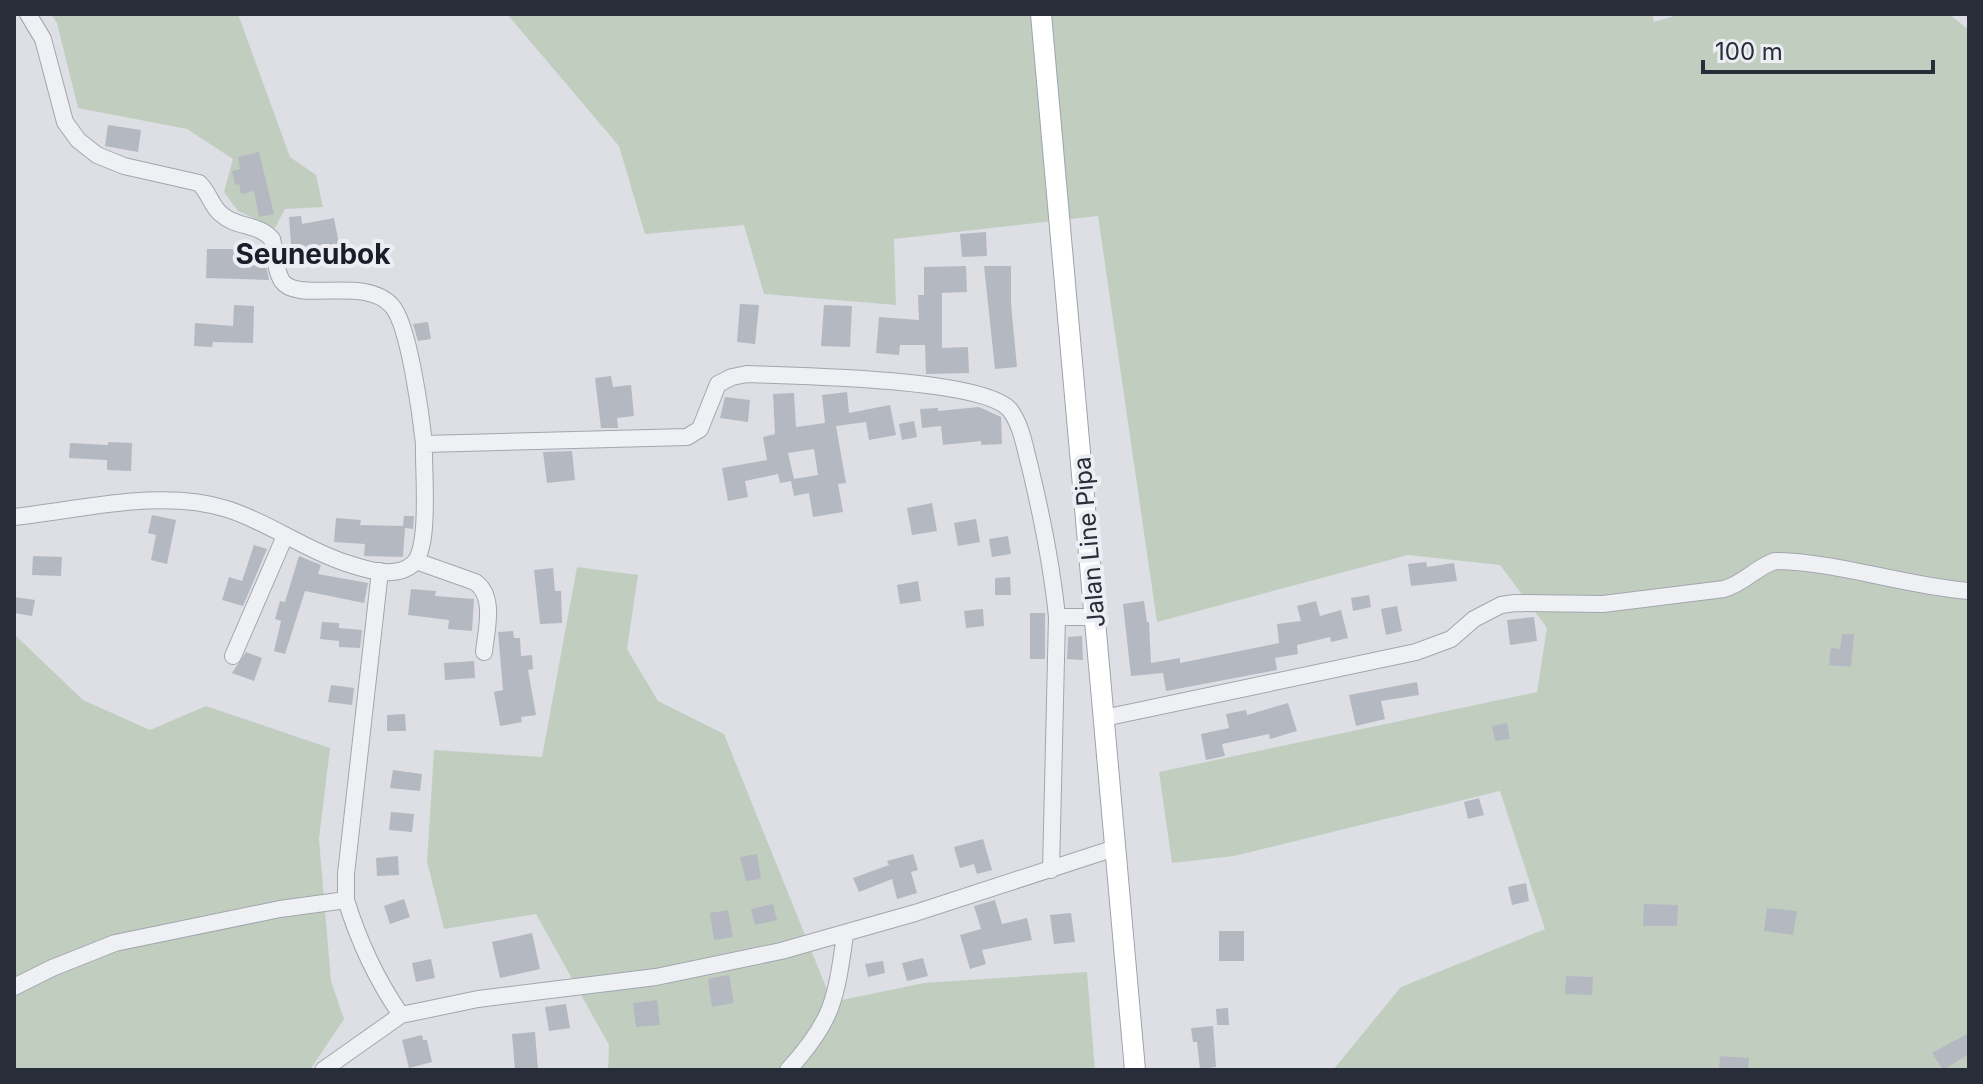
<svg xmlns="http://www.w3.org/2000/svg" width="1983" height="1084" viewBox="0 0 1983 1084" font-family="Inter,sans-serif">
<rect width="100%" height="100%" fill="#dddfe5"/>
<path fill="#c1cebf" d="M51,14H238L290,157L316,175L323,207L285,209L275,228L238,211L224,192L233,159L187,129L78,108L57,23Z
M507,14H1652L1654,22L1681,14H1949L1969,30V1070H1333L1401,987L1545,929L1500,791L1234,856L1172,863L1159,772L1537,692L1547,628L1500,565L1408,555L1157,622L1098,216L894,239L896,305L764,294L744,225L645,234L619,146Z
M577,567L638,575L627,649L658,701L724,734L832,1002L924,983L1087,972L1095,1070H608L609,1045L536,914L444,929L427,862L434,750L542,757Z
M14,634L83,700L150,730L206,706L330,748L319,839L331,981L344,1019L310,1070H14Z"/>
<path fill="#b4b8c1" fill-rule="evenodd" d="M108,125L141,130L138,152L105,146Z
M259,152L274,214L259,217L254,191L241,194L239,184L235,185L232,171L240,169L238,157Z
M301,216L302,224L334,218L341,255L312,261L311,256L292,257L289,217Z
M986,232L987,256L962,257L960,234Z
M207,249H263L269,280L206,278Z
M966,266L967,292L942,293V348L968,347L969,373L926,374L925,345H900L899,355L876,353L879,317L919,320L918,295H924V267Z
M984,266H1011V304L1017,367L995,369Z
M740,304L759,305L755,344L737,342Z
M234,305L254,306L253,343L213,342L212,347L194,346L195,323L233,326Z
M824,305L852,306L850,347L821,346Z
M428,322L431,339L418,341L413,324Z
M611,376L613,387L631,385L634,416L617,418L618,428H601L595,378Z
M847,392L849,413L890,405L896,435L869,440L866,422L836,426L846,483L838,484L843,512L813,517L809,493L794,496L791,481L780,483L778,474L745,481L748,497L728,501L722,468L767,460L763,437L775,434L773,394L794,393L796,427L825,423L822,395ZM814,449L818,475L794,479L788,453Z
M725,397L750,400L748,422L720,418Z
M979,407L1001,417L1002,444L981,445V441L943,445L941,426L922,428L920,409L938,408V411Z
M914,421L917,437L902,440L899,424Z
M108,442L132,443L131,471L107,470V460L69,458L70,443L108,445Z
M572,451L575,480L547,483L543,452Z
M932,503L937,531L912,535L907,508Z
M152,515L176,520L167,564L151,560L156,535L148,533Z
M404,516H414L413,529L405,528L403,557L364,556L365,544L334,542L336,518L361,520L360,525L403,526Z
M976,519L980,542L958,546L954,523Z
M1008,536L1011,554L992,557L989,539Z
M254,545L267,549L243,606L222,600L229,577L242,581Z
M33,556L62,557L61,576L32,575Z
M299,556L321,565L318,574L368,583L364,603L305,591L285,654L274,651L281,621L275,619L280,601L285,602Z
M1426,562L1427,567L1454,563L1457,581L1411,586L1408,564Z
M553,568L555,591H561L562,623L540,624L534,570Z
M1010,577L1011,595H995V578Z
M918,581L921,601L900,604L897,585Z
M411,589L436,591L435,596L474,599L472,631L448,629L449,620L408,615Z
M1369,595L1371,607L1353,611L1351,598Z
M14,597L35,600L32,616L14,613Z
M1144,601L1147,622H1149L1151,663L1180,658V663L1279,643L1277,624L1301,621L1297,606L1316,601L1320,616L1341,610L1348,638L1331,642L1330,637L1297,645L1298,654L1275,658L1277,670L1166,691L1163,673L1131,676L1123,604Z
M1397,606L1402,631L1386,635L1381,609Z
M983,609L984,626L966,628L964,611Z
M1030,613H1045V659H1030Z
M1534,617L1537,641L1510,645L1507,620Z
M322,622L339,623V628L362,630L360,648L339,647V641L320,639Z
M513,631L514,638H520L521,656L532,655L533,669L528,670L536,715L521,717L522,722L500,726L494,692L503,690L498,632Z
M1842,634H1854L1851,667L1829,665L1831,648L1840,649Z
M1082,636L1083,660L1067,659L1068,637Z
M246,652L262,658L254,681L232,673Z
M474,661L475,678L445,680L444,663Z
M1417,682L1419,695L1381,701L1385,719L1356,726L1349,695Z
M331,685L354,688L352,705L328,702Z
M1288,703L1297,731L1270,739L1269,734L1222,744L1225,756L1206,760L1201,734L1229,728L1226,714L1246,710L1247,715Z
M405,714L406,731H387V715Z
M1507,723L1510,739L1495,741L1492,726Z
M393,770L422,774L420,791L390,788Z
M1479,798L1484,815L1468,819L1464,802Z
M391,812L414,814L412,832L389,830Z
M983,839L992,870L977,874L974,864L960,868L954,847Z
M757,854L761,879L746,881L740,857Z
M913,854L918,870L911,872L917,893L897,899L892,879L859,892L853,878L889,865L887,861Z
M398,856L399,875L377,876L376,858Z
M1526,883L1529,901L1512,905L1508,887Z
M404,899L410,917L390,924L384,906Z
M995,900L1002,924L1027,918L1032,940L982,950L986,964L970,969L960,935L981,929L974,906Z
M773,904L777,920L755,925L751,909Z
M1644,904L1678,905L1677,926H1643Z
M1767,908L1797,911L1793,935L1764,931Z
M728,910L733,937L714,940L710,913Z
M1071,913L1075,942L1054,944L1050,915Z
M1219,931H1244V961H1219Z
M532,933L540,969L500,978L492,942Z
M923,958L928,976L907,981L902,963Z
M431,959L435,978L416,982L412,963Z
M883,961L885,973L868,977L865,964Z
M729,975L734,1003L712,1007L708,979Z
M1566,976L1593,977L1592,995L1565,994Z
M657,1000L660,1025L636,1027L633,1003Z
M566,1004L570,1028L549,1031L545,1007Z
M1228,1008L1229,1025H1217L1216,1009Z
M1213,1026L1216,1067L1200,1069L1197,1042H1193L1191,1028Z
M535,1032L538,1069L515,1070L512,1034Z
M1969,1033V1054L1943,1070L1932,1053Z
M422,1035L423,1040H427L432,1062L409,1068L402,1040Z
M1720,1056L1749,1058L1748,1070H1719Z"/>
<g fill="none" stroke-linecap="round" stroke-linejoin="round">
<defs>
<path id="minor" d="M28,14L43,39L65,122L78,140L97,155L124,166L199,183C209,192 211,206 221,214C236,228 258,223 272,239C275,251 275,270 282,281C298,304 366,275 392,306C409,325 421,416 424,444L687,437L700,429L718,384L732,377L747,374C794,376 983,378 1010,410C1022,426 1025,449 1030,467C1042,517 1052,566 1057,617H1096
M14,517C80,510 162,488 227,509C268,522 302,548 343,562C364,569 395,580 413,564C431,548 423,469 424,444
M416,561L475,582C496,596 486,631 484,652
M233,656L285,536
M1104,718L1416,652L1451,639L1474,619L1501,605L1515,603L1603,604L1724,589C1745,583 1756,567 1775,561C1840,562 1904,586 1969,591
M1051,870L1057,617
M346,900V874L380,571
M14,987L52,968L115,943L280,909L346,900C359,942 376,979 401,1015L478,999L656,977L781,951L915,913L1115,848
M323,1070L401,1015
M788,1070C833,1021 836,999 845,935"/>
<path id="major" d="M1041,14L1135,1070"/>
</defs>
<use href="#minor" stroke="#a3a6ae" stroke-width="18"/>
<use href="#major" stroke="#9da3b0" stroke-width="22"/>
<use href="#minor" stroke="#eff0f4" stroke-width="16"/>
<use href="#major" stroke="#fff" stroke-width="20"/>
</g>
<g text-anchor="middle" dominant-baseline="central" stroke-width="8" stroke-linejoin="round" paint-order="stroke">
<g font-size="24" fill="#282d3a" stroke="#eceef3">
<text transform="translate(1089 542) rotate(-95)">Jalan Line Pipa</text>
</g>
<g font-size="28" font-weight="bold" fill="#1a1e2b" stroke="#eceef3">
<text x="313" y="254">Seuneubok</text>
</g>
</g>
<rect width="1983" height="1084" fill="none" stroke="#282d3a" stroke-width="32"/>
<path d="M1703 60v12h230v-12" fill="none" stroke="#282d3a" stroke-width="4"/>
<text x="1715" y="60" font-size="24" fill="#282d3a" stroke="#eceef3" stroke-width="6" paint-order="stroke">100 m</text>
</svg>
